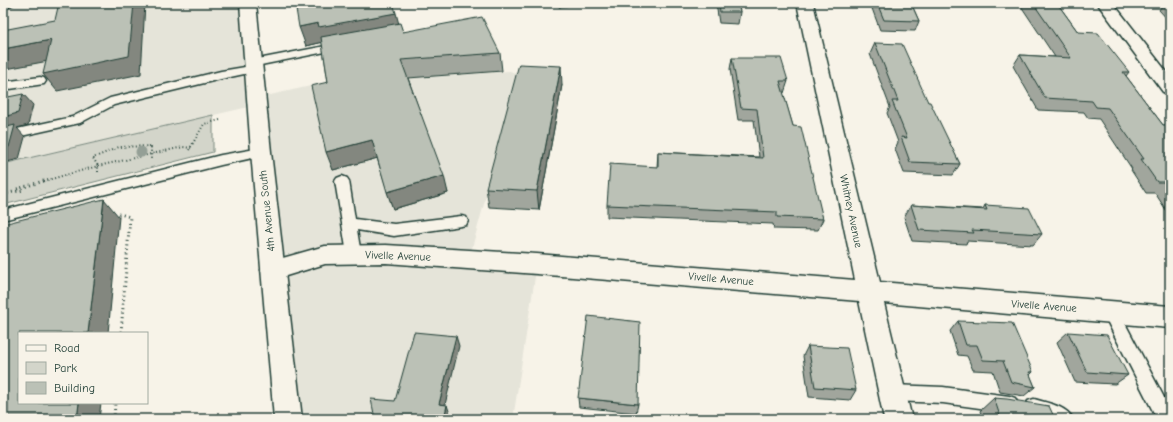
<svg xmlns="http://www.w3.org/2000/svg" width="1173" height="422" viewBox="0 0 1173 422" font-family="'Comic Neue',sans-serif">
<rect width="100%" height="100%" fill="#f7f3e8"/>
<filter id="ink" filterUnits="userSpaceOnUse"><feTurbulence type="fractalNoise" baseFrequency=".025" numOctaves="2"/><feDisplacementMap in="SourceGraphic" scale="8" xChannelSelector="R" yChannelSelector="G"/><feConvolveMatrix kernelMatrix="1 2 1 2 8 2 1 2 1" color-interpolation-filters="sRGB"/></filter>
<g filter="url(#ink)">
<path fill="#e5e4d9" d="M3,3H248L257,98L315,85L510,71L519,75L469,259L537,264L513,419H288L257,105L3,164Z"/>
<path fill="#d3d5ca" stroke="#79897f" d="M213,115V152L3,205V164Z"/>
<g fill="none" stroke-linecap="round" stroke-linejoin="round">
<defs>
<path id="service" d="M3,3H15L3,10Z
M341,43L346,46L345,48L256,66L260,69L258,71L221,79L114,105L80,123L3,140V132L72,117L110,98L221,71L251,66L247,63L249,61L253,60Z
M40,77L44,78L46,81L44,84L3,90V82Z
M261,148L266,149L267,152L266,155L221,165L3,220V210L221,155Z
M342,176L347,178L349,181L355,219L394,224L461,216L466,217L468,221L466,225L461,226L394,236L357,230L361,254L359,258L354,260L349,258L347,254L335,181L337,178Z
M1110,304L1116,306L1170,409V419H1157L1102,311L1104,306Z
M892,385L943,387L1009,396L1015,398L1018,404L1015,410L1009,412L943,403L892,401L886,399L883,393L886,387Z
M1034,399C1047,403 1067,406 1073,419H1045L1028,413L1025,407L1028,401Z"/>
<path id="minor" d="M797,3H813L880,282L1170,306V328L884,303L912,419H884L859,301L537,274L386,263L325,264L273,280L265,277L261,270L265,263L325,246L386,245L537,254L855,280Z
M1097,3H1113L1170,76V94L1163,92Z"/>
<path id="primary" d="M240,3H256L271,152L302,419H274L251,152Z"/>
</defs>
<use href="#service" stroke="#1f3d34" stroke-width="3"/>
<use href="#minor" stroke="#1f3d34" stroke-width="3"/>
<use href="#primary" stroke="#1f3d34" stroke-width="3"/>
<path stroke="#1f3d34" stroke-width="2" stroke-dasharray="1 2.5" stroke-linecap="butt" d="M189,150L204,124L220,120
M98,172V166L93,158L119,147L151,146V160
M44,181L98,166L183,147L191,148"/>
<path stroke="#1f3d34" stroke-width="3" stroke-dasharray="1 3.5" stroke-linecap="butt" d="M17,189L47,180
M3,194L24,190
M114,215L120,214L130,217L121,333
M114,419L115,403"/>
<use href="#service" fill="#f7f3e8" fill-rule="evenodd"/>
<use href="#minor" fill="#f7f3e8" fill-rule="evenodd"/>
<use href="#primary" fill="#f7f3e8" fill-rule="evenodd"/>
</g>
<circle fill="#949f96" cx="141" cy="152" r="5.5"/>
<path fill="#a1a69d" stroke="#1f3d34" d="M557,3H582L559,7Z
M716,3H738L740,12L738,24L719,23Z
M870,3H911L919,21L915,31L880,30Z
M1023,3H1057L1078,32L1129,72L1126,76L1163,125H1170V216L1155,193H1146L1131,170L1132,169L1099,119L1088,118L1084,112L1038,110L1013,66L1020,55L1055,57L1021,6Z
M1164,3H1170V22L1159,10Z
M399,23L403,32L500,53L502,71L408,78L448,193L393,209L377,158L333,170L328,82L322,42L306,46Z
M875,43L928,102L960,164L953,175L904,173L895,149L898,142L887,113L890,107L870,54Z
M732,58L788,81L784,93H783L793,126L823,219L818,230L774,229L773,224L607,217V205L657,167L658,152L759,157L754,120H738L730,69Z
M562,85L539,210L489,207L486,188Z
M911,205L983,209L985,205L1042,234L1033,245L967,241L966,244L912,241L904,217Z
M958,321L1033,372L1030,375L1035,387L1024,396L1000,392L993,371L973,370L967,356L958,355L950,331Z
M1068,332L1128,375L1115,384L1075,382L1057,342Z
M808,346L856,390L850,400L809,397L803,356Z
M578,398L638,404L636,413L579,407Z
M994,398L1055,419H983L980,411Z"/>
<path fill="#83877f" stroke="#1f3d34" d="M134,3H145L141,74L57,91L43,74Z
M559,3H582L559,7Z
M396,13L401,32L324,42L306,46L299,27L318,23Z
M51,40L64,58L6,69L3,65V49Z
M561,66L562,85L539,210L537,191Z
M23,94L33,105L28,125L17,128L25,137L19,159L3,163V117Z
M372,140L378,158L333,170L326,152Z
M444,176L448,193L393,209L387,192Z
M104,199L119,217L108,333H88Z
M456,336L459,346L443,413L439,404Z
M79,403H101L99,419H77Z
M447,405L450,414L449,419H444Z"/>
<path fill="#bbc1b6" stroke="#1f3d34" d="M59,3H134L129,56L43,74L51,40L3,49V30L55,20Z
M295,3H393L396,13L319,27L318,23L299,27Z
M719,3H738L740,12H720Z
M877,3H911L919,21L884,20Z
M1033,3H1057L1078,32L1098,33L1129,72H1123L1163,125H1170V188L1165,182H1157L1141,159H1144L1108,108L1096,107L1092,101L1045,98L1020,55L1071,58Z
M482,17L500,53L401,60L444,176L387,192L372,140L326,152L311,86L328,82L321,37L400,23L403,32Z
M875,43L902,44L928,102H930L960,164L910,162L901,137L907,138L892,101H898Z
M732,58H781L788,81H780L793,126L801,127L823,219L777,217V212L607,205L610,164L658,167V152L763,158L757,109L741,108Z
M519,64L561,66L537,191L486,188Z
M23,94L18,113L3,117V98Z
M15,125L9,147L3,149V128Z
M104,199L88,333H19V403H79L77,419H3V224Z
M911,205L987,210L985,205L1029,208L1042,234L972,230L974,233L919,230Z
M588,316L640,322L638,404L578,398Z
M958,321L1012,323L1033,372H1029L1035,387L1011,382L1003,361L983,360L977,345H966Z
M414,332L456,336L439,404L447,405L444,419H375L371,399L395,401Z
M1068,332L1107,335L1128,375L1087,372Z
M808,346L847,348L856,390L815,387Z
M994,398L1007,399L1049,406L1055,419H1001Z"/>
</g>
<g text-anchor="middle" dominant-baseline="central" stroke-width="3" stroke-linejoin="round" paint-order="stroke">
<g font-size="11" fill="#1f3d34" stroke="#f7f3e8">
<text transform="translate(267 211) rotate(-96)">4th Avenue South</text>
<text transform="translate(851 211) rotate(78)">Whitney Avenue</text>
<text transform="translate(398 256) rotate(2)">Vivelle Avenue</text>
<text transform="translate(721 279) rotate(5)">Vivelle Avenue</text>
<text transform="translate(1044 306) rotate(4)">Vivelle Avenue</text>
</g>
</g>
<rect width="1173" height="422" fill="none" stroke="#f7f3e8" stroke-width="16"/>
<rect x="8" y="8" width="1157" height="406" fill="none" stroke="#1f3d34" stroke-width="1.5" filter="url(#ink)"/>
<rect x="18" y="332" width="130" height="72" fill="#f7f3e8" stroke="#a1aaa0"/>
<rect x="26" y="345" width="20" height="6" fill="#f7f3e8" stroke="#a1aaa0"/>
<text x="54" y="352" font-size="12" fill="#1f3d34">Road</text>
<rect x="26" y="362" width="20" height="12" fill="#d3d5ca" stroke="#a1aaa0"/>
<text x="54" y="372" font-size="12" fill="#1f3d34">Park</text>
<rect x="26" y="382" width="20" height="12" fill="#bbc1b6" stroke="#a1aaa0"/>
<text x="54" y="392" font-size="12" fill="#1f3d34">Building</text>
</svg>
